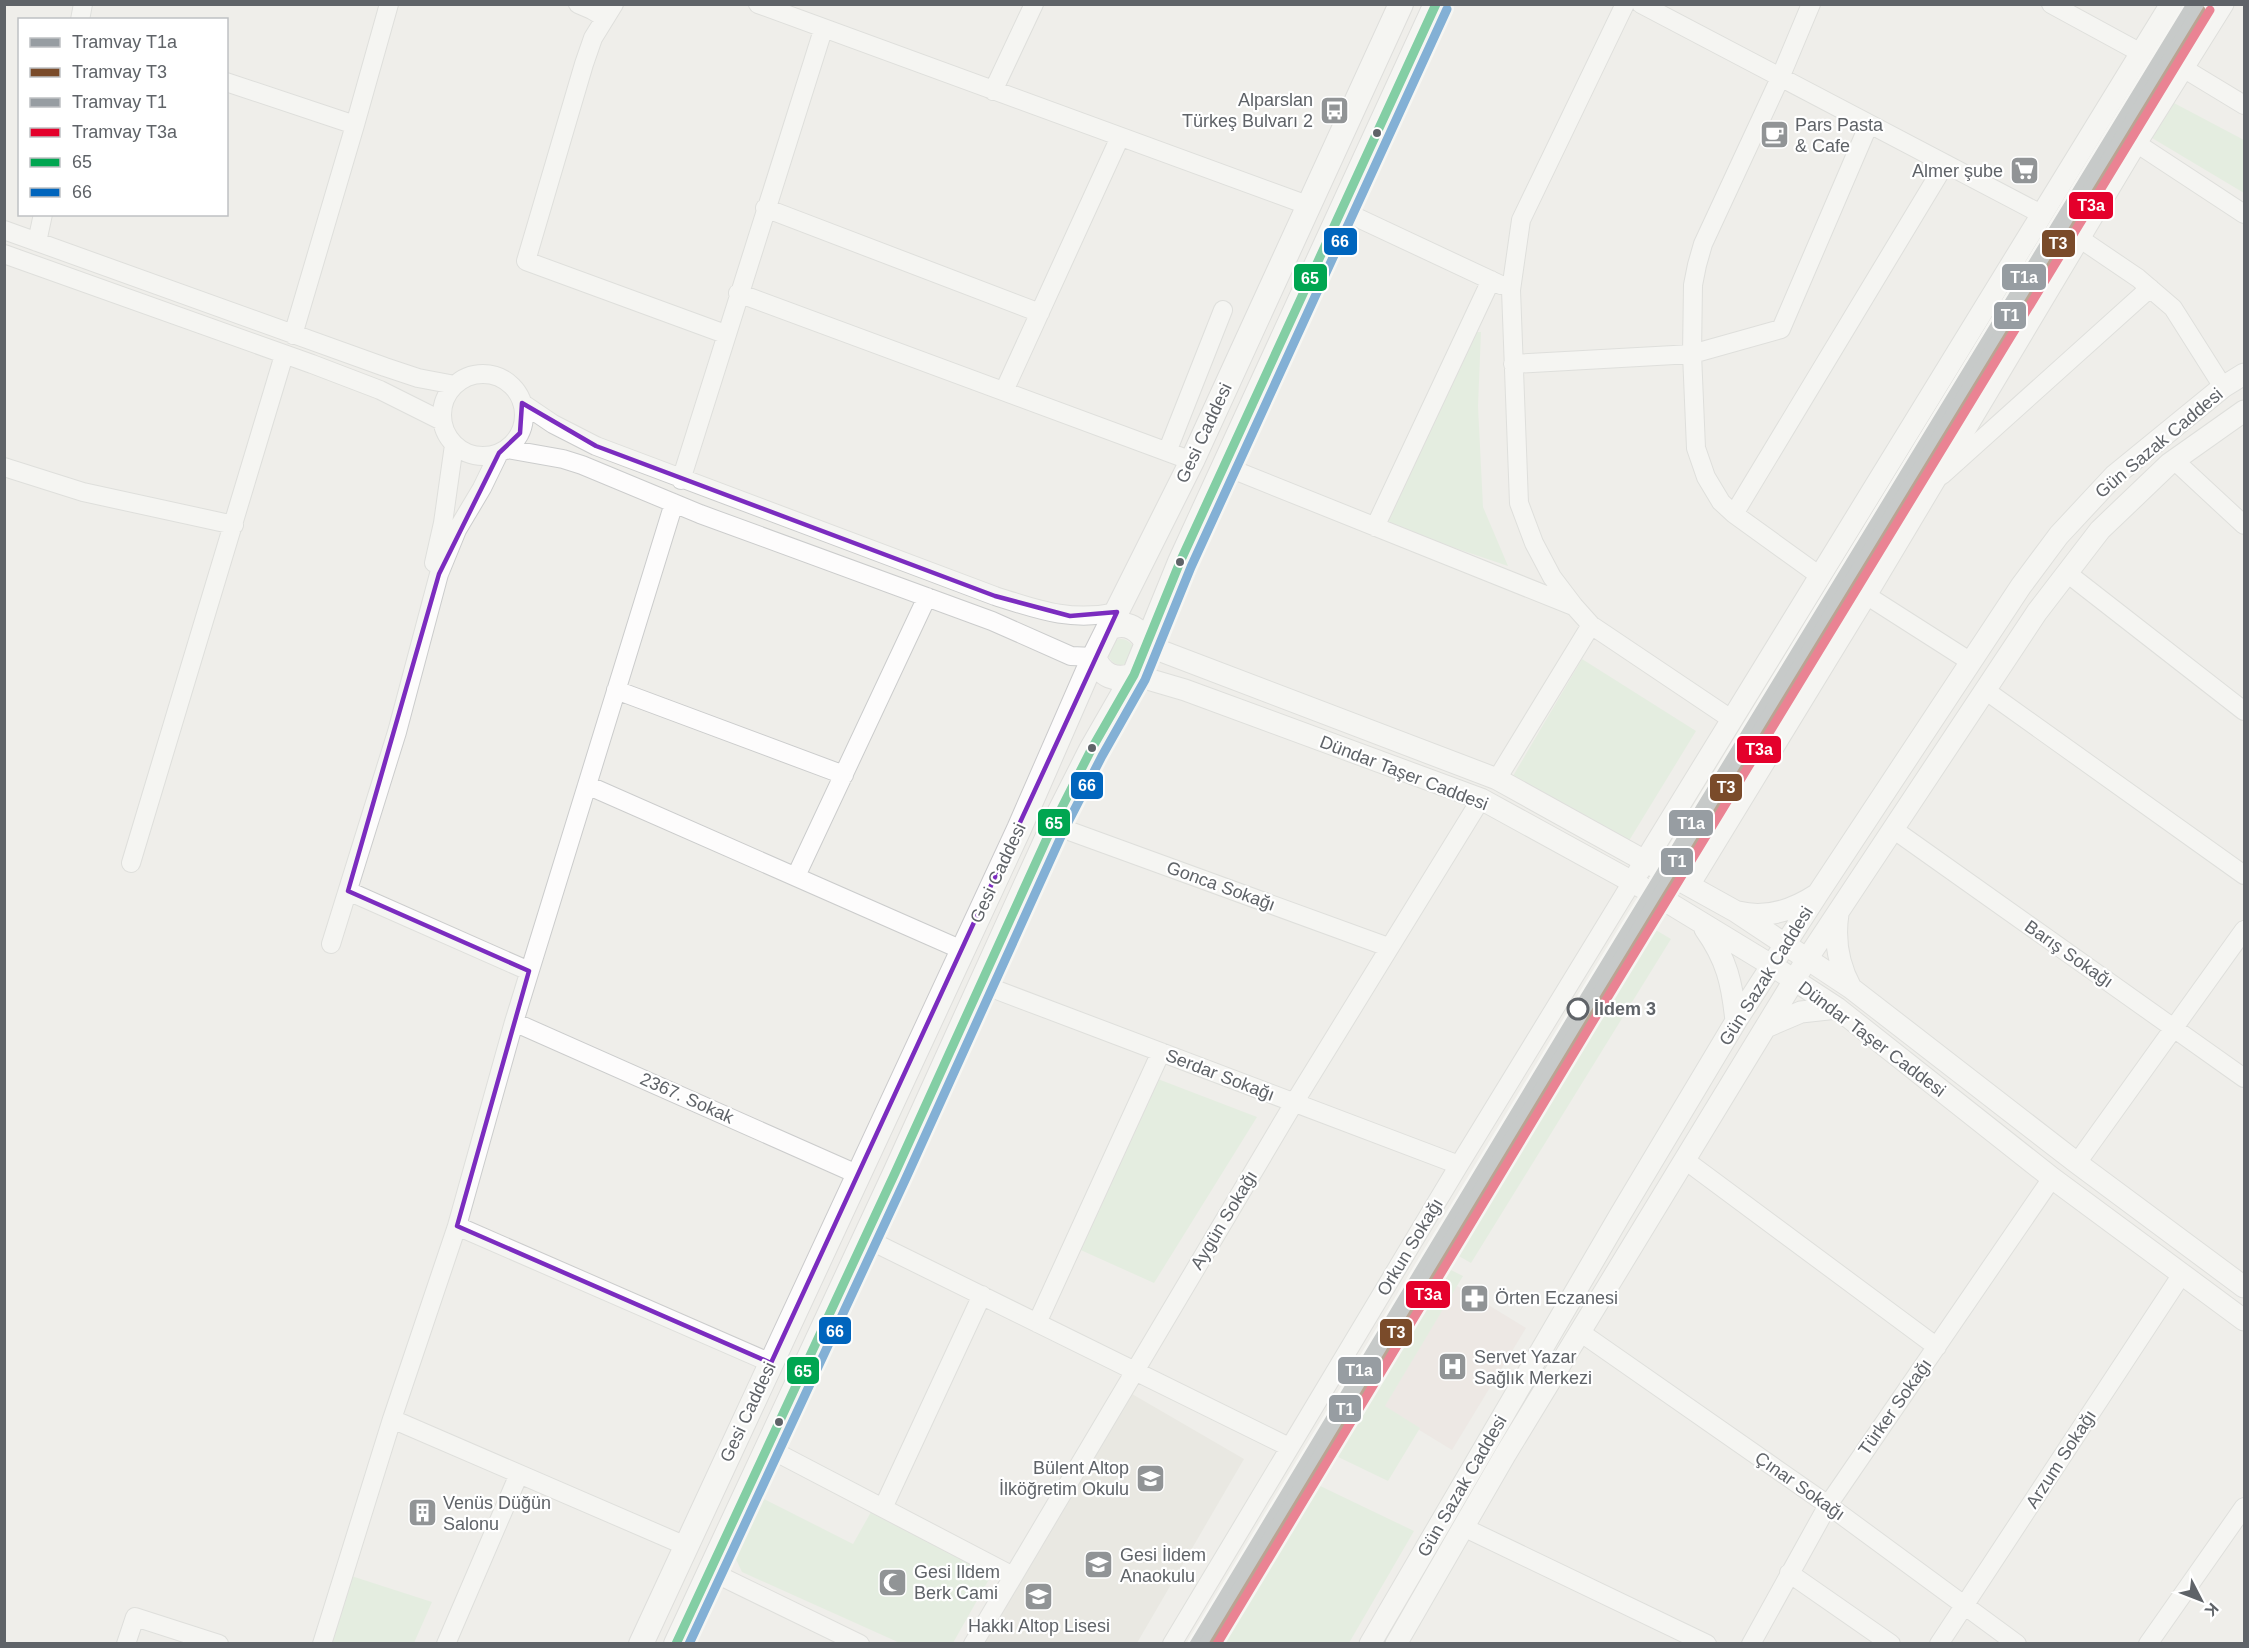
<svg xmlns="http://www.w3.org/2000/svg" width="2249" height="1648" viewBox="0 0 2249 1648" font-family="Arial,sans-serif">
<rect width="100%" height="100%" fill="#efeeea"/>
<path fill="#e2e0da" d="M1120,1387L1244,1459L1137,1643L971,1644Z"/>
<path fill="#eae0de" d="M1454,1284L1526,1328L1452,1450L1380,1406Z"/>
<path fill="#d8ebd6" d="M2174,103L2244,140V193L2152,138Z
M1473,332H1481L1478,406L1483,507L1508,566L1378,522Z
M1108 652a13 13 0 1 1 26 0a13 13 0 1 1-26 0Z
M1582,659L1696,731L1627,844L1513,776Z
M1649,926L1671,939L1471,1263L1450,1251Z
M1150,1076L1257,1117L1154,1283L1074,1247Z
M1443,1266L1463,1276L1385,1406L1420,1428L1388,1481L1332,1454Z
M1314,1483L1414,1531L1349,1643H1218Z
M764,1499L853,1544L871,1512L992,1574L953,1643H900L742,1572L734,1555Z
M339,1572L432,1602L414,1643L315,1644Z"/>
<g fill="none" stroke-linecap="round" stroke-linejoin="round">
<defs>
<path id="minor" d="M578,4L592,10L605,18
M614,4L593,38L584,64L526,261L725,334
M758,4L1310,206
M1625,4L1521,220L1511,290L1519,503L1534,543L1552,577L1574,606L1591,625L1731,719
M1641,4L2041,214
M1811,4L1780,78L1703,244L1697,265L1693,285L1692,354L1696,448L1706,477L1721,502L1734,514L1820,576
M2051,4L2141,53
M80,20L83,4
M2183,68L2244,105
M226,82L355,125
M993,91L1034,4
M2136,143L2244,214
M765,208L1040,313
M1341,210L1501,285
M4,230L385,367L418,378L455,385
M2079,238L2138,278L2173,308L2223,387
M37,242L43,214
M4,254L312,364L380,390L442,421
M738,293L1192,461
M293,335L355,125L389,4
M1513,364L1692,354L1781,329L1869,124
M442 415a41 41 0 1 1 82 0a41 41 0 1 1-82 0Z
M1004,391L1120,137
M522,403L553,424L596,446L995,596C1039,610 1071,622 1117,612
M507,449L563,459L582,465L700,514L992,621L1071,656L1094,657
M1167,452L1223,310
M2174,460L2244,525
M1224,466L1573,606
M4,467L83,492L234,525
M1942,475L2150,288
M681,480L823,30
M674,503L514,1022L457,1226L771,1363
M1734,514L1945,164
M1375,527L1491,280
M434,563L443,523L454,445
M2067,573L2244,711
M1866,595L1971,662
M616,690L844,775
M1985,690L2244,875
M1497,779L1591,625
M587,785L962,950
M1053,825L1388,947
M1893,829L2244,1078
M131,863L284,355
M796,876L927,597
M348,891L529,971
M331,944L397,732L439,574L457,530L482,488L499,453
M981,984L1459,1165
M514,1022L859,1175
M1685,1160L1937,1347
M2077,1163L2244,930
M457,1226L392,1419L686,1546
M865,1238L1289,1447
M1037,1323L1161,1052
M1580,1332L1828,1505L2017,1644
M768,1448L1013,1576
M883,1508L982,1295
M1463,1527L1707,1644
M710,1571L860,1644
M1789,1573L1891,1644
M126,1644L135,1617L219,1644
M322,1644L392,1419
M446,1644L519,1474
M973,1644L1294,1103L1481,799
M1172,1644L1459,1165L1632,882
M1751,1644L1828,1505L2052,1178
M1939,1644L2182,1274
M2148,1644L2244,1507"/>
<path id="tertiary" d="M1148,646L1497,779L1735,911L1851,988L2077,1163L2244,1287
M1134,675L1185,690L1481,799L1656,895L1771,965L1837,1008L2052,1178L2244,1320
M1639,871L2171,4
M1689,885L1866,595L2136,143L2223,4
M1738,912C1766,919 1793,910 1816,895
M1838,914C1834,940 1838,964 1851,988
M1705,929C1727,960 1732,983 1736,1021
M1766,1027L1801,1012L1837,1008
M1370,1644L1620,1215L1736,1021L1817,895L2021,586L2059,535L2114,476L2223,387L2244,374
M1396,1644L1505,1455L1807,959L2037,612L2100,530L2169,464L2244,411"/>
<path id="secondary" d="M1109,628C1126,620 1141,629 1148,646
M1094,657C1101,676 1116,682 1134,675
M641,1644L1019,829L1094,657L1192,461L1401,4
M676,1644L895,1173L1053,825L1091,750L1134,675L1180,562L1436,4"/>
</defs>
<use href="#minor" stroke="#cbcccc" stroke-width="20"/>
<use href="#tertiary" stroke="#cbcccc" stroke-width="23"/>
<use href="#secondary" stroke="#cacacb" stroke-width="26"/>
<use href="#minor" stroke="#fdfcfc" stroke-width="18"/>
<use href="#tertiary" stroke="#fdfcfc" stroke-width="21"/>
<use href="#secondary" stroke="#fdfcfc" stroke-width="24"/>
<defs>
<path id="bus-1" d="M676,1644L895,1173L1053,825L1091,750L1134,675L1180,562L1436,4"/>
<path id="bus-2" d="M689,1644L906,1178L1064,830L1102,756L1145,680L1191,567L1447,9"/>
</defs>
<use href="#bus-1" stroke="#fff" stroke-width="14"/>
<use href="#bus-2" stroke="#fff" stroke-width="14"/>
<use href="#bus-1" stroke="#00a651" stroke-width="9"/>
<use href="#bus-2" stroke="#0065bd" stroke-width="9"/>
<defs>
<path id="tram-1" d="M1194,1644L1578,1008L2191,4"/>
<path id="tram-2" d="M1208,1644L1588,1014L2201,10"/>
<path id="tram-3" d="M1203,1644L1585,1012L2200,4"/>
<path id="tram-4" d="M1217,1644L1595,1018L2210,10"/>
</defs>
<use href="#tram-1" stroke="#fff" stroke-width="14"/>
<use href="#tram-2" stroke="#fff" stroke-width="14"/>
<use href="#tram-3" stroke="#fff" stroke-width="14"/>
<use href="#tram-4" stroke="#fff" stroke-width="14"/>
<use href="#tram-1" stroke="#979da2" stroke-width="9"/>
<use href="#tram-2" stroke="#7a4b2a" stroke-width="9"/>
<use href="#tram-3" stroke="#979da2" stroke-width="9"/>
<use href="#tram-4" stroke="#e4002b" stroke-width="9"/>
</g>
<path d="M0 0H2249V1648H0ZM522,403L596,446L995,596L1070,616L1117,612L771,1363L457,1226L529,971L348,891L439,574L499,453L520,433Z" fill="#efeeea" fill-opacity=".55" fill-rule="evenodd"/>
<path fill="none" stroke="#7b2cbf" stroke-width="4.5" stroke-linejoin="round" d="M522,403L596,446L995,596L1070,616L1117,612L771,1363L457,1226L529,971L348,891L439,574L499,453L520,433Z"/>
<defs>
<symbol id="bus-square" viewBox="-11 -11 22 22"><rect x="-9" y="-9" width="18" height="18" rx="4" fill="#919496" stroke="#fff"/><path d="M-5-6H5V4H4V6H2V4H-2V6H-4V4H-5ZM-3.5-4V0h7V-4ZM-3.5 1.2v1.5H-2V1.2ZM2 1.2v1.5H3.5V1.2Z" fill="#fff"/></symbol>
<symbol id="cafe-square" viewBox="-11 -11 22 22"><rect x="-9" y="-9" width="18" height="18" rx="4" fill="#919496" stroke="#fff"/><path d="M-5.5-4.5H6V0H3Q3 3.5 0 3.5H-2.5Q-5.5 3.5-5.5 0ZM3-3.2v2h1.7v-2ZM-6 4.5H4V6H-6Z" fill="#fff"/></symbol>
<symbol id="supermarket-square" viewBox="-11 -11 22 22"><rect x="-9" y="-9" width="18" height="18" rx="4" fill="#919496" stroke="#fff"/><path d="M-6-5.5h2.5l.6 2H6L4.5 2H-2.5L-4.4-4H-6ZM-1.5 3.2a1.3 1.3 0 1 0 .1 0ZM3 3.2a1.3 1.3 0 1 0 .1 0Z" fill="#fff"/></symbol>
<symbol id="pharmacy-square" viewBox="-11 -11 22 22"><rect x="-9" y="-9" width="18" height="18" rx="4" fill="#919496" stroke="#fff"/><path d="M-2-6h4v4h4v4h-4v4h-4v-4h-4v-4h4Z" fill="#fff"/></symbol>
<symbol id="hospital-square" viewBox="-11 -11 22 22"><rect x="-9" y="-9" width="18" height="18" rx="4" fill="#919496" stroke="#fff"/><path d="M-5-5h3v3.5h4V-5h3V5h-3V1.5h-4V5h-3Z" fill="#fff"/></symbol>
<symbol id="school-square" viewBox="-11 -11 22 22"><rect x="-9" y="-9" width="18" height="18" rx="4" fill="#919496" stroke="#fff"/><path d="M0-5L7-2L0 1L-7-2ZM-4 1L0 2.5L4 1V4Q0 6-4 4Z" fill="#fff"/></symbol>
<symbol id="building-square" viewBox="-11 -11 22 22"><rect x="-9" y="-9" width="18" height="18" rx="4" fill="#919496" stroke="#fff"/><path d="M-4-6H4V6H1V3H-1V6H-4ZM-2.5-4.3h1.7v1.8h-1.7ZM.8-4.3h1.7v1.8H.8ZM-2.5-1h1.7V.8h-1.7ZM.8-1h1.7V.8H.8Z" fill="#fff"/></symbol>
<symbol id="mosque-square" viewBox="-11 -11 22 22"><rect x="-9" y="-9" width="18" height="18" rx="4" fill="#919496" stroke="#fff"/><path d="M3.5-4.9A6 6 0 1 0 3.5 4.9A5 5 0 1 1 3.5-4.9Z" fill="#fff"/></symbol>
</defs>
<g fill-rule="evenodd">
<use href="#bus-square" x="1318" y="94" width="33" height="33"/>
<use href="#cafe-square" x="1758" y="118" width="33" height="33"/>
<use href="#supermarket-square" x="2008" y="154" width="33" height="33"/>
<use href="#pharmacy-square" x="1458" y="1282" width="33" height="33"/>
<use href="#hospital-square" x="1436" y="1350" width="33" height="33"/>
<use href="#school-square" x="1134" y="1462" width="33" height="33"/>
<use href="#building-square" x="406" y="1496" width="33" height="33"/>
<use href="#school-square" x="1082" y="1548" width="33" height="33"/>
<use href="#mosque-square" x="876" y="1566" width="33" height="33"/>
<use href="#school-square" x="1022" y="1580" width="33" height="33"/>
</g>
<g fill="#5f6368" stroke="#fff" stroke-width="2">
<circle cx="1377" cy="133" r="5"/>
<circle cx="1180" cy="562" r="5"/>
<circle cx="1092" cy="748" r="5"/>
<circle cx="779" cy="1422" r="5"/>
</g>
<circle fill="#fff" stroke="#5f6368" stroke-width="3" cx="1578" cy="1009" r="10"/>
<g text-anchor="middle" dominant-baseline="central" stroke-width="4.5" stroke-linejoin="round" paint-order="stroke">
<g font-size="18" fill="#5f6368" stroke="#fff" text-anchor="start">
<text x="1313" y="100" text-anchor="end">Alparslan<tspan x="1313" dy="21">Türkeş Bulvarı 2</tspan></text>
<text x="1795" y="125">Pars Pasta<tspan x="1795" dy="21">&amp; Cafe</tspan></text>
<text x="2003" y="171" text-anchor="end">Almer şube</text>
<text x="1495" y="1298">Örten Eczanesi</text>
<text x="1474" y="1357">Servet Yazar<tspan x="1474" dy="21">Sağlık Merkezi</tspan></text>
<text x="1129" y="1468" text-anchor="end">Bülent Altop<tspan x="1129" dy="21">İlköğretim Okulu</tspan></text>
<text x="443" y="1503">Venüs Düğün<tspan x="443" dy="21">Salonu</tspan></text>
<text x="1120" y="1555">Gesi İldem<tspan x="1120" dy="21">Anaokulu</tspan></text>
<text x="914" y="1572">Gesi Ildem<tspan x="914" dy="21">Berk Cami</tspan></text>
<text x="1039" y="1626" text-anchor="middle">Hakkı Altop Lisesi</text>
</g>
<g font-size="18" fill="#5f6368" stroke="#fff">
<text transform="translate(1204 433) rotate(-65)">Gesi Caddesi</text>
<text transform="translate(2159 443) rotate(-40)">Gün Sazak Caddesi</text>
<text transform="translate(1404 773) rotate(21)">Dündar Taşer Caddesi</text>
<text transform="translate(998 873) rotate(-65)">Gesi Caddesi</text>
<text transform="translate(1221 886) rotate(20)">Gonca Sokağı</text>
<text transform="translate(2069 954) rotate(35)">Barış Sokağı</text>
<text transform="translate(1766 976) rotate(-58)">Gün Sazak Caddesi</text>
<text transform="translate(1872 1039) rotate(37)">Dündar Taşer Caddesi</text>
<text transform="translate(1220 1075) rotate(21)">Serdar Sokağı</text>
<text transform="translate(687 1098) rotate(24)">2367. Sokak</text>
<text transform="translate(1224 1220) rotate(-59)">Aygün Sokağı</text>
<text transform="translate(1410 1247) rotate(-59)">Orkun Sokağı</text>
<text transform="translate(1895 1407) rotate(-55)">Türker Sokağı</text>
<text transform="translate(748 1412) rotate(-65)">Gesi Caddesi</text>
<text transform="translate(2061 1459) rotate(-57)">Arzum Sokağı</text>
<text transform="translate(1462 1486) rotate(-60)">Gün Sazak Caddesi</text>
<text transform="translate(1800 1486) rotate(35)">Çınar Sokağı</text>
</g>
<g font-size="18" font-weight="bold" fill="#5f6368" stroke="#fff" text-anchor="start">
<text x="1594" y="1009">İldem 3</text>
</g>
</g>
<g stroke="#fff" stroke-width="2">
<rect x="2068" y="191" width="46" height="29" rx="6" fill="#e4002b"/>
<rect x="1323" y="227" width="35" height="29" rx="6" fill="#0065bd"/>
<rect x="2041" y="229" width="35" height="29" rx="6" fill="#7a4b2a"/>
<rect x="2001" y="263" width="46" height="28" rx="6" fill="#979da2"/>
<rect x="1293" y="263" width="35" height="29" rx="6" fill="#00a651"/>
<rect x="1993" y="301" width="34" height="29" rx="6" fill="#979da2"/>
<rect x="1736" y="735" width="46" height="29" rx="6" fill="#e4002b"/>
<rect x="1070" y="771" width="34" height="29" rx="6" fill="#0065bd"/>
<rect x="1709" y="773" width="34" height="29" rx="6" fill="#7a4b2a"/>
<rect x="1037" y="808" width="34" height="29" rx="6" fill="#00a651"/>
<rect x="1668" y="809" width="46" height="28" rx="6" fill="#979da2"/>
<rect x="1660" y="847" width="34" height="29" rx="6" fill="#979da2"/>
<rect x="1405" y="1280" width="46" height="29" rx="6" fill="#e4002b"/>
<rect x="818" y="1316" width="34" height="29" rx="6" fill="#0065bd"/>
<rect x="1379" y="1318" width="34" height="29" rx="6" fill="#7a4b2a"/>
<rect x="1337" y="1356" width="45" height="29" rx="6" fill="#979da2"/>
<rect x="786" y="1356" width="34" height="29" rx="6" fill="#00a651"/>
<rect x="1328" y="1394" width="34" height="29" rx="6" fill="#979da2"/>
</g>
<g font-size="16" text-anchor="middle" font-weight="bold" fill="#fff">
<text x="2091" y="211">T3a</text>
<text x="1340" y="247">66</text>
<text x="2058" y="249">T3</text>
<text x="2024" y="283">T1a</text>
<text x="1310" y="284">65</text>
<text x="2010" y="321">T1</text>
<text x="1759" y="755">T3a</text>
<text x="1087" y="791">66</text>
<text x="1726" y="793">T3</text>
<text x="1054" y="829">65</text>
<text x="1691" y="829">T1a</text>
<text x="1677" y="867">T1</text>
<text x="1428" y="1300">T3a</text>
<text x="835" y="1337">66</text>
<text x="1396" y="1338">T3</text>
<text x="1359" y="1376">T1a</text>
<text x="803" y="1377">65</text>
<text x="1345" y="1415">T1</text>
</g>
<rect width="2249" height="1648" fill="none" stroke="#5f6368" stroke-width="12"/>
<rect x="18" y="18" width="210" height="198" fill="#ffffff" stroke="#bfc1c3" stroke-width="1.5"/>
<rect x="30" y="38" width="30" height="9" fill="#979da2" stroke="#bfc1c3" stroke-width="1.5"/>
<text x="72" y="48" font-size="18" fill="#5f6368">Tramvay T1a</text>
<rect x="30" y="68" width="30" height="9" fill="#7a4b2a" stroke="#bfc1c3" stroke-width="1.5"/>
<text x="72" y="78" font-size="18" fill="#5f6368">Tramvay T3</text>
<rect x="30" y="98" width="30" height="9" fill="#979da2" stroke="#bfc1c3" stroke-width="1.5"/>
<text x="72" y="108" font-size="18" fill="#5f6368">Tramvay T1</text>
<rect x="30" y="128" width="30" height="9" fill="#e4002b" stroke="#bfc1c3" stroke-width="1.5"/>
<text x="72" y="138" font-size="18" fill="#5f6368">Tramvay T3a</text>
<rect x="30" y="158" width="30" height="9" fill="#00a651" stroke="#bfc1c3" stroke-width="1.5"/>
<text x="72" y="168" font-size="18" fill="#5f6368">65</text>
<rect x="30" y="188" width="30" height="9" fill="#0065bd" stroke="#bfc1c3" stroke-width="1.5"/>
<text x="72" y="198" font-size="18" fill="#5f6368">66</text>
<g transform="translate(2201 1600) rotate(132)" stroke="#ffffff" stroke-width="4.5" paint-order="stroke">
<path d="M0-4.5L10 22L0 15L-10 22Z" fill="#5f6368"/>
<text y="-9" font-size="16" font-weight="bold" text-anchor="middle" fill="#5f6368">K</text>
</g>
</svg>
